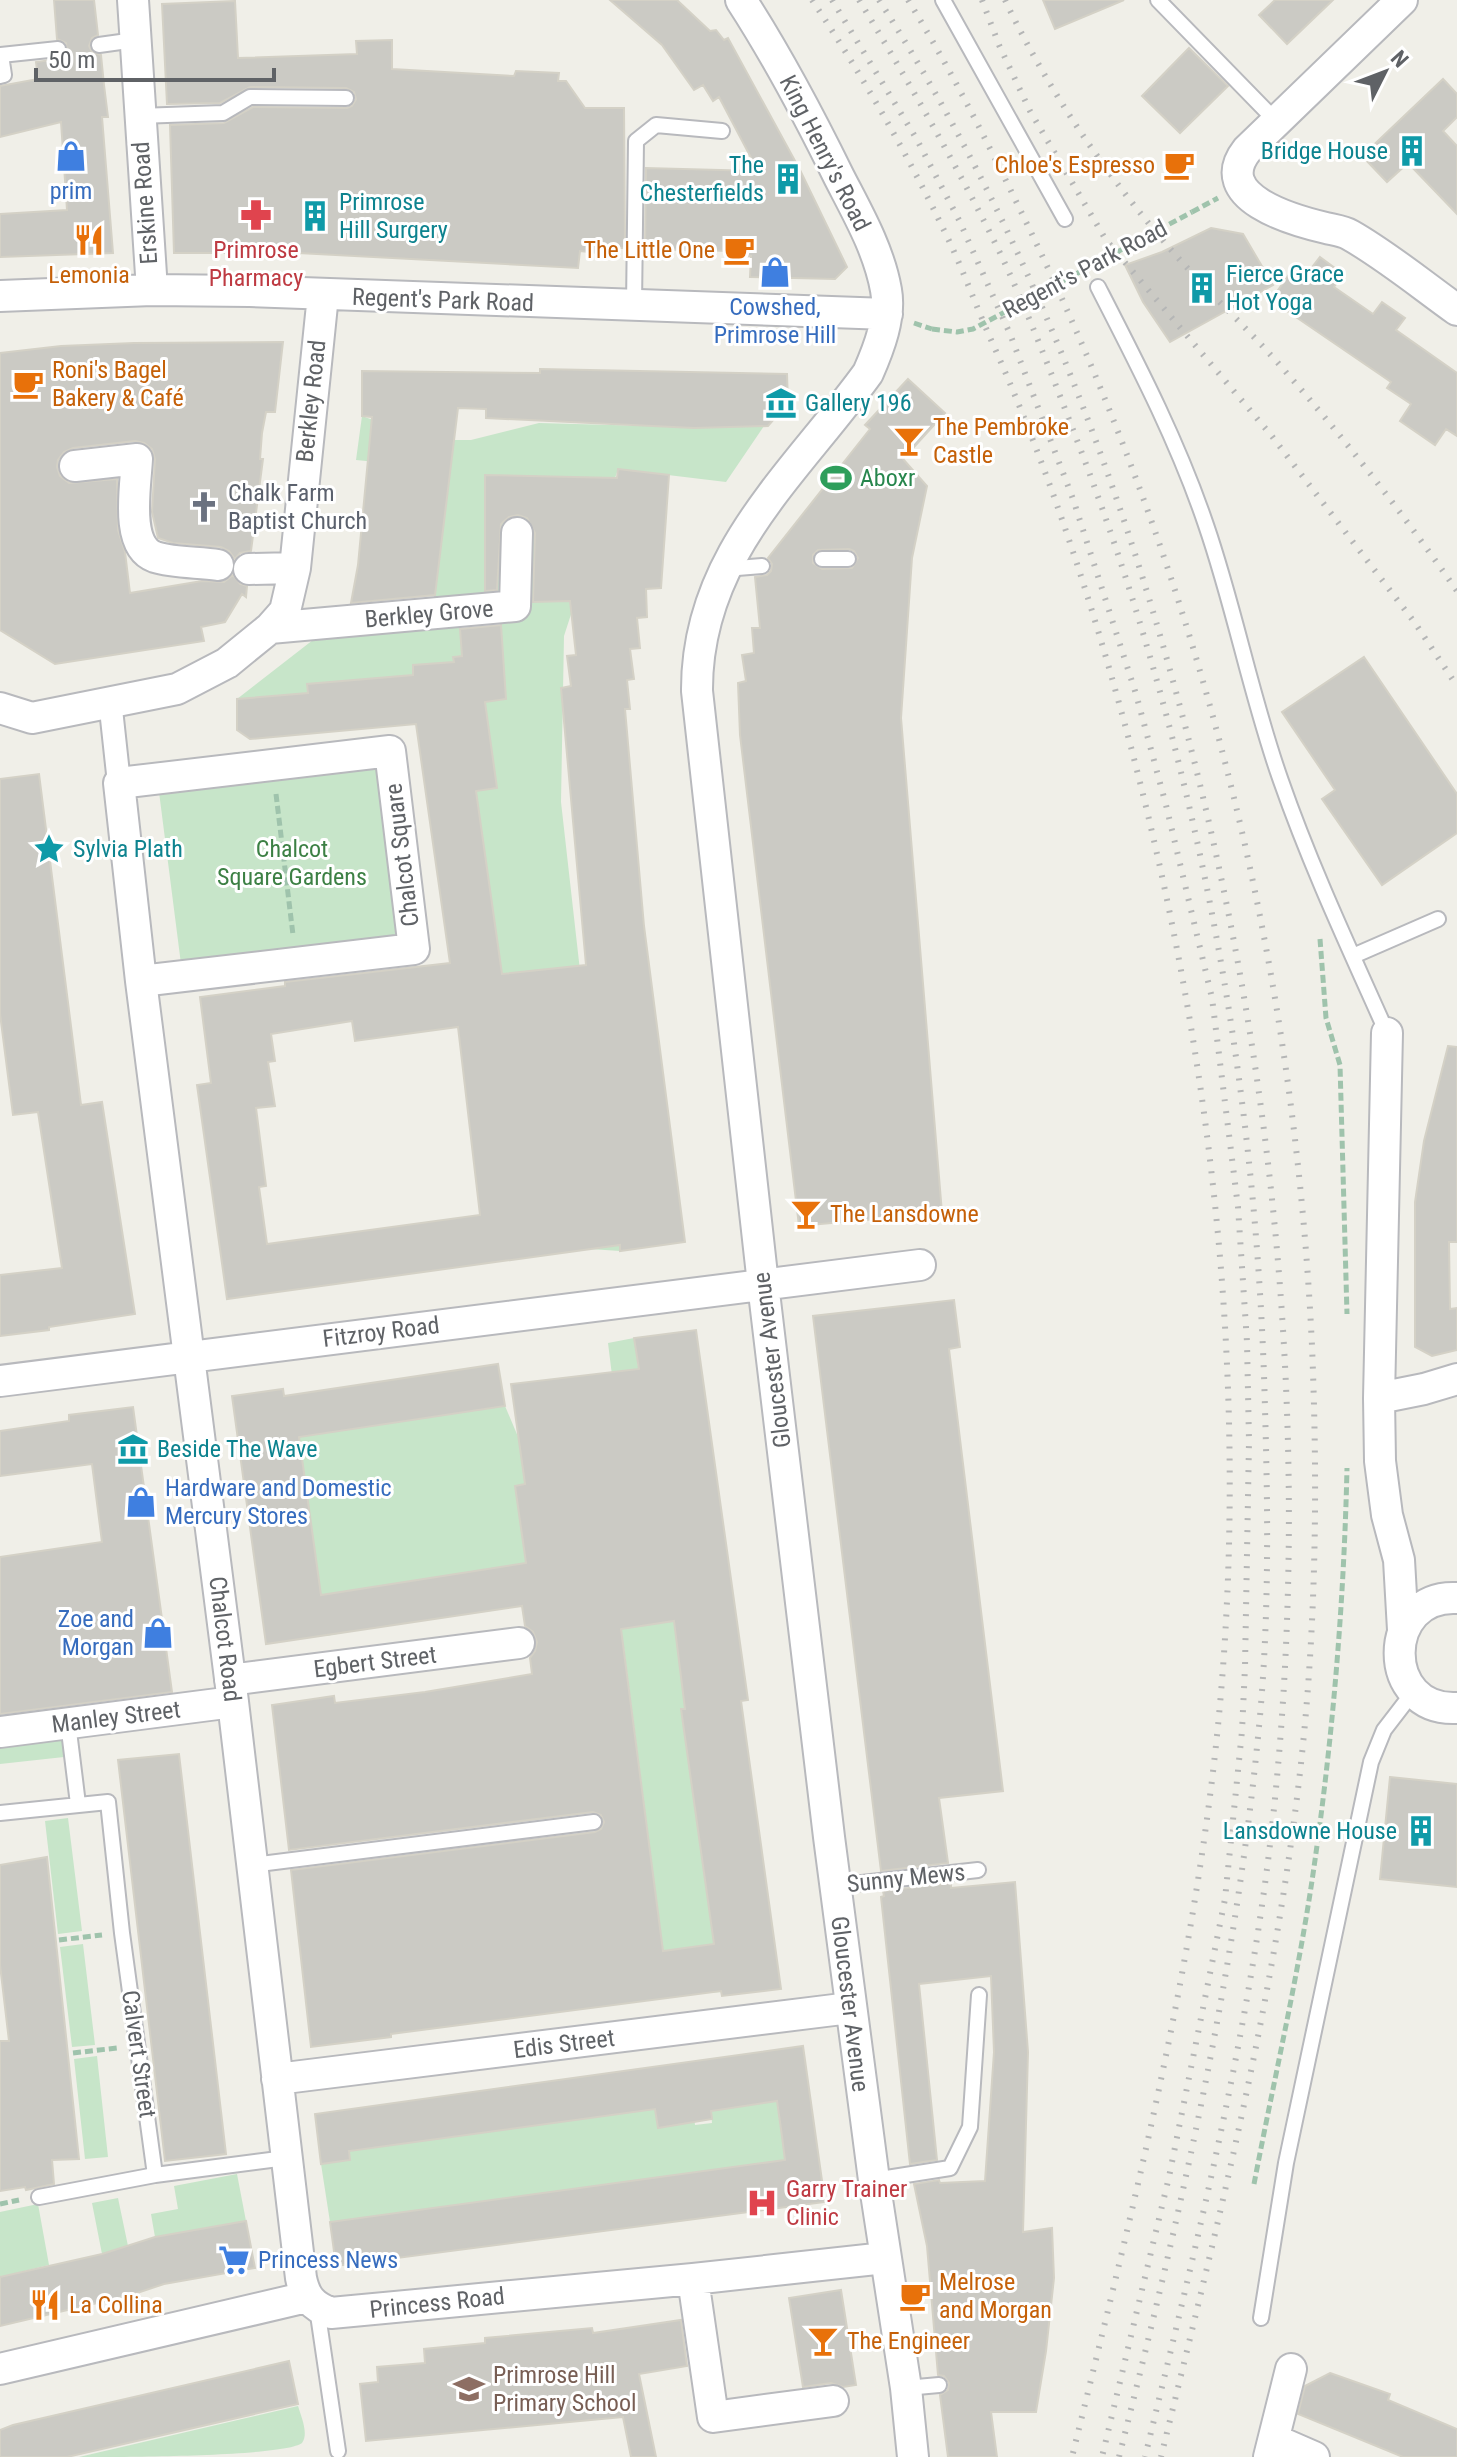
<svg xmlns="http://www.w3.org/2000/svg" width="1457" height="2457" viewBox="0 0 1457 2457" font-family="'Roboto Condensed',sans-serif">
<rect width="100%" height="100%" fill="#f0efe8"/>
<path fill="#c7e5c9" d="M362,416L429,440H471L539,423L683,427L764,426L726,482L618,469L564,636L561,802L602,1166L620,1251L590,1249L542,970L502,974L476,791L497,788L485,702L506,699L500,619L460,622L462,656L454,657V662L413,665V675L308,684V693L237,699L349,612L433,606L448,469L356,460Z
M377,765L398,937L181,964L159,792Z
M634,1338L686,1709L682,1710L721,1992L705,1993L699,1946L385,1986L660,1926L624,1648L616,1630L633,1627L614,1472L515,1486L526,1563L336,1594L343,1633L326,1636L299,1437L505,1406L519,1439L618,1424L608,1343Z
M62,1736L64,1757L0,1764V1744Z
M68,1818L82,1931L58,1934L45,1821Z
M83,1944L95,2045L72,2047L60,1947Z
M770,2051L792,2207H779L664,2178L330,2222L321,2164L350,2160L349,2151L655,2109L658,2128L693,2108L695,2125L712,2123L711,2111L742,2106L735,2056Z
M97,2056L108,2157L85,2159L74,2059Z
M237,2174L246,2221L155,2237L151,2214L178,2209L174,2186Z
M118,2198L128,2246L102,2254L92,2203Z
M38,2204L49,2265L0,2277V2212Z
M298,2406C301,2416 309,2434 302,2443C284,2457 113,2457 79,2457Z"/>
<path fill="#cbcac4" stroke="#d4d1c6" stroke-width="2" fill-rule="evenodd" d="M54,0H94L98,35L92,38L89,46L92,52L101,55L104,85L108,117H102L113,253L0,257V214L67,210L61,122L0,137V86L38,79L36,62L59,59L67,52L66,43L57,39Z
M610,0H677L710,31L716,30L724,40L728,38L800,170L847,267L835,279L750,277L751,256L732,255V251L645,249L646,168L758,171L719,97L713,101L703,85L694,90L662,45Z
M1043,0H1124L1055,29Z
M1275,0H1333L1287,44L1259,15Z
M235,1L238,58L357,54L356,41L392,40V69L514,76L516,71L559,73L558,81H566L585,108H624L625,248H607L606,254L580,251L578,268L298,253H174L170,125L224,123L253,107L347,108L352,106L356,99L354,92L346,88L250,87L220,103L167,104L162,4Z
M1189,48L1228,86L1180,133L1142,96Z
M1443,79L1457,94V117L1443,131L1457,146V214L1408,163L1387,182L1362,156Z
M1211,228L1243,234L1273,285L1170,342L1143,302L1125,265L1162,252Z
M1320,257L1343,274L1334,287L1373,314L1382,302L1405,318L1396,330L1457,373V436L1446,429L1435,445L1400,421L1411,404L1387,388L1391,382L1271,300L1297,263L1309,271Z
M283,342L275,412H266L262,433L260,459H263L251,551L240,553L235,559L229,551L221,547L173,543L158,538L152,512L155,459L152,449L144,443L135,441L73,448L64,452L58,460L57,467L60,476L69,483L117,479L118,530L125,552L130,593L202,581L224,582L233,575L240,584L247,586L246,597L242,594L225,622L201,627L204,641L55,664L0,630V353L61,346L134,343Z
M540,369L787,374L788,403L768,426L694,428L486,418V409L458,408L435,595L351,603L358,565L372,417L362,416V371L540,373Z
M908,379L945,413L903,459L927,486L912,558L901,718L942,1213L799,1226L740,735L738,683L746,681L742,655L754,653L752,628H760L755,577L767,575L771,571L772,564L768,558L870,429L865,425ZM849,549L854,551L858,558L852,568L822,569L813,563V555L818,550Z
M618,469L669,475L661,588L646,589L647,617L637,618L640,648L630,649L634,679L627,680L630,709H625L644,926L685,1242L620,1251V1245L227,1299L197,1085L211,1083L200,997L285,986V982L450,963L416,724L250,739L237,730V699L308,693L307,684L413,675V665L454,662L453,657L462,656L460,629L501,625L506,699L485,702L497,788L476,791L502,974L586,965L561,688L571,686L567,656L576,655L570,601L533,602L535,533L527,518L518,515L509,517L501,524L497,590L485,591V475L617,478ZM352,1021L355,1041L458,1027L480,1215L267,1244L259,1187L266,1186L256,1108L275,1106L268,1062L275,1061L271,1034Z
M1364,657L1457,794V833L1382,885L1322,799L1335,790L1282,712Z
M39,774L81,1105L102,1102L135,1314L49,1327V1330L0,1336V1275L62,1268L38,1112L13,1115L0,1014V779Z
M1448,1046L1457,1047V1242H1449L1450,1309L1457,1308V1350L1432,1356L1415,1347V1202L1424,1141Z
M954,1300L960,1347L949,1349L1003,1791L939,1798L948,1863L881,1871L813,1316Z
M696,1330L748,1700L741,1701L781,1989L722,1996L721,1991L391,2034V2037L311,2047L291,1870L595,1832L601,1829L604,1822L601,1815L593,1812L289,1850L272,1705L334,1696L335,1703L425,1692L532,1674L530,1658L535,1651L537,1642L533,1632L525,1626L522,1606L266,1644L232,1396L283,1389L284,1396L498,1364L505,1406L299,1437L321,1595L526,1563L515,1486L525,1484L511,1384L639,1369L634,1338ZM674,1621L685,1709H681L714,1944L663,1951L621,1629Z
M133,1407L172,1692L0,1714V1557L102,1542L92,1464L0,1476V1431L69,1421V1415Z
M179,1754L226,2154L165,2161L118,1760Z
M1390,1777L1457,1784V1887L1380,1879Z
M47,1857L79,2159L52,2160L54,2184L26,2190L25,2187L0,2191V2041H9L0,1965V1865Z
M1015,1882L1028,2052L1023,2232L1052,2228L1054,2278L1046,2351L1036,2412H991L997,2457H948L940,2395L948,2390L949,2383L944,2376L938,2375L927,2246L914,2184L939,2180L940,2183L985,2181L994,2052L991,1976L919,1984L937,2160L910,2164L881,1897L884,1896L883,1891L951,1883V1888Z
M803,2046L825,2202L336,2266L330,2222L785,2160L781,2129L777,2101L711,2111L712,2119L658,2128L655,2109L349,2151L350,2160L321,2164L315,2114Z
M246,2221L255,2268L164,2284L131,2295L0,2326V2277L102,2254L155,2237Z
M841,2290L856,2385L843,2387L831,2383L803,2387L789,2298Z
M681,2320L687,2366L639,2374L656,2457H631L623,2417L366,2441L360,2384L378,2382L377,2367L425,2363L424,2349L485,2343V2338L592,2328L593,2333Z
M289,2361L298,2404L67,2457H0V2430L13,2425Z
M1330,2373L1390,2394L1388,2400L1457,2429V2457H1403L1298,2414L1305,2386Z"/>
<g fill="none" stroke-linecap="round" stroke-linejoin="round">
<defs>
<path id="service" d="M943,0L1065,219
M1158,0L1277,122
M99,45L135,40
M0,76L4,75L1,55L58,49
M139,116L223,113L250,97L346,98
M1098,287C1138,365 1178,442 1206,525C1235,609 1251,697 1281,781C1311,867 1350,950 1387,1033
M634,306L636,141L656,125L722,131
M822,559H848
M725,569L762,566
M1353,956L1438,919
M68,1723L78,1804
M0,1813L108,1802L122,1933L155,2175L286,2158
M252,1865L594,1822
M835,1886L978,1870
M874,2180L950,2168L970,2127L979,1995
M39,2197L155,2175
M317,2308L338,2451
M1261,2318L1286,2163L1371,1762L1384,1730L1414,1691
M906,2388L939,2385"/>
<path id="pedestrian" d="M110,700L119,783"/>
<path id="minor" d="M133,0L152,290
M741,0C778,57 809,116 839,177C857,212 879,250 886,290C891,317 879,348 868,373C795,474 696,555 697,691L763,1284L829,1837L874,2180L906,2388L913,2457
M1402,0L1247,150C1210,197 1292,220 1326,228C1334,230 1343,231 1350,235C1387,256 1422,285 1457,310
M0,296L152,290L250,291L887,314
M75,466L137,459C136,484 124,546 155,557C174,563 198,562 218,565
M249,569L295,568
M270,628L515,606L517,533
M0,708L32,718L177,689L227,663L270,628L285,611L295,568L323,295
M141,981L414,949L390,751L119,783L141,981L233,1702L301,2278C305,2297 312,2306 331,2313L693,2279L885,2258
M1387,1033L1379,1398L1380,1461L1387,1515L1399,1560L1403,1630
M0,1381L920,1265
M1379,1398L1424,1389L1457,1379
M1457,1598C1381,1594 1380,1712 1457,1708
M230,1680L519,1643
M0,1732L233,1702
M277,2079L850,2008
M693,2279L713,2417L833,2401
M0,2369L307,2297
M1275,2440L1314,2457
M1269,2457L1291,2369"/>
</defs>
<use href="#service" stroke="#b8b9bd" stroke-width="18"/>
<use href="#pedestrian" stroke="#b8b9bd" stroke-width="26"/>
<use href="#minor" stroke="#b8b9bd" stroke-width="34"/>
<path stroke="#9fc3ac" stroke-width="5" stroke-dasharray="8 4" stroke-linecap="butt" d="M1192,212L1218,198
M914,323L932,329
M276,794L293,935
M1320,939L1326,1018L1340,1065L1347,1314
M59,1940L102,1935
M73,2053L117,2048
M1254,2184C1274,2079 1299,1973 1314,1867C1333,1735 1344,1601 1347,1468
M0,2204L19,2200"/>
<use href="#service" stroke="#fff" stroke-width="14"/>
<use href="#pedestrian" stroke="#fff" stroke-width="22"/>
<use href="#minor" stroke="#fff" stroke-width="30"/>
<path stroke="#b5b6b6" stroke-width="6" stroke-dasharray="2 10" stroke-linecap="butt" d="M812,0C864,78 911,160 951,245C967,280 980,316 996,351C1053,480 1096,615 1132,751C1219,1085 1254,1436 1212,1780C1184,2010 1127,2233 1072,2457
M832,0L916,138L959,220L1010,334L1073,499L1136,694L1166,805L1212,998L1238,1207L1247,1342L1249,1441L1245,1667L1242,1731L1225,1899L1169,2177L1102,2457
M859,0C910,84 959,169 1002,257C1029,315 1052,375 1075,435C1195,745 1257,1077 1265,1409C1268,1512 1269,1615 1260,1716C1237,1969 1181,2212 1119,2457
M879,0C1017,215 1113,457 1179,703C1281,1079 1316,1482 1267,1869C1241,2067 1192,2263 1145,2457
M908,0C953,73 991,149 1028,226C1200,582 1293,951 1312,1346C1318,1491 1316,1636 1299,1781C1272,2011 1216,2232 1161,2457
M982,0L999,45L1030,111L1106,240L1271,435L1415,623L1457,686
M1005,0C1049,93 1112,184 1181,261C1212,296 1246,327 1277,362C1342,435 1401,511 1457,591"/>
<path stroke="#9fc3ac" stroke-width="5" stroke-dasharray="8 4" stroke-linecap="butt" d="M932,329L957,332L973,329L1192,212"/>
</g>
<defs>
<symbol id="building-bare" viewBox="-9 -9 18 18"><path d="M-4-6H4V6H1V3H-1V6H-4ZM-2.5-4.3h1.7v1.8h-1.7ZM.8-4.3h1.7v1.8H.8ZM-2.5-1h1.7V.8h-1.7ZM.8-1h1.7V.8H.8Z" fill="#0f9aa8" stroke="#fff" stroke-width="2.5" paint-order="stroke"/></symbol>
<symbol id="shop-bare" viewBox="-9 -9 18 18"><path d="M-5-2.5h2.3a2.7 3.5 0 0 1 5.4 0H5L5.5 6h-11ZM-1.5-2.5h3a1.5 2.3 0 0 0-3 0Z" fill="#3f7fe0" stroke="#fff" stroke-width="2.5" paint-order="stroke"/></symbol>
<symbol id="cafe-bare" viewBox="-9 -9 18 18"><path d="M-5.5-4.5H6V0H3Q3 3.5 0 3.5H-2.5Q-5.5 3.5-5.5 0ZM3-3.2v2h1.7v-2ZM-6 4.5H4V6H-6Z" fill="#e8710a" stroke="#fff" stroke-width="2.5" paint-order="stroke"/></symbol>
<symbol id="pharmacy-bare" viewBox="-9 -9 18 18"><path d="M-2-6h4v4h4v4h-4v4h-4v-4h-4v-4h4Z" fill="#e0444e" stroke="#fff" stroke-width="2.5" paint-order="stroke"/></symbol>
<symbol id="restaurant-bare" viewBox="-9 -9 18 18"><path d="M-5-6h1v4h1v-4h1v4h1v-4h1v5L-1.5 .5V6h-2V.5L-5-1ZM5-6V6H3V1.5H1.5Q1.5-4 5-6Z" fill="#e8710a" stroke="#fff" stroke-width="2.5" paint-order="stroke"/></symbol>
<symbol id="museum-bare" viewBox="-9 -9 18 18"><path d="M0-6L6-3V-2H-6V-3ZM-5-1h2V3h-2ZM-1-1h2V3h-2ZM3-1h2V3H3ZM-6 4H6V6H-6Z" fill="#0f9aa8" stroke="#fff" stroke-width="2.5" paint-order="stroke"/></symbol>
<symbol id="bar-bare" viewBox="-9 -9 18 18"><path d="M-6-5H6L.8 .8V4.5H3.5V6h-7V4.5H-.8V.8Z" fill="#e8710a" stroke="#fff" stroke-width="2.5" paint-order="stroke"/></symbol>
<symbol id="stadium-bare" viewBox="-9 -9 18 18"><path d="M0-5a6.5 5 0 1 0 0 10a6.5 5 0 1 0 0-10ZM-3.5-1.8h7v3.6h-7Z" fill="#2e9e5b" stroke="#fff" stroke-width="2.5" paint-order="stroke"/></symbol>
<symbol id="church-bare" viewBox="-9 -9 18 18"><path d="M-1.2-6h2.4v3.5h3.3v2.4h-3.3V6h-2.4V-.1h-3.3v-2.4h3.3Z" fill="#6b7280" stroke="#fff" stroke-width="2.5" paint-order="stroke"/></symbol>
<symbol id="sight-bare" viewBox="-9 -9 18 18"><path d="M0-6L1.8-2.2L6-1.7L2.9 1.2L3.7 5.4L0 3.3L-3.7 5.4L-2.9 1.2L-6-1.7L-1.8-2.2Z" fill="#0f9aa8" stroke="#fff" stroke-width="2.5" paint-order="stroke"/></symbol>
<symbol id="hospital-bare" viewBox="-9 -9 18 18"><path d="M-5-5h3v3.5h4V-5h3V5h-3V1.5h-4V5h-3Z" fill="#e0444e" stroke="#fff" stroke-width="2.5" paint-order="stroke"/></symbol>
<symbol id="supermarket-bare" viewBox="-9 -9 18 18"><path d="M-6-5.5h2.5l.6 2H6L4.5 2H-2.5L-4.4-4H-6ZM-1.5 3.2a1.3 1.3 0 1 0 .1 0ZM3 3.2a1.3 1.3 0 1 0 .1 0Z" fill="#3f7fe0" stroke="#fff" stroke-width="2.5" paint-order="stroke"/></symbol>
<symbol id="school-bare" viewBox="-9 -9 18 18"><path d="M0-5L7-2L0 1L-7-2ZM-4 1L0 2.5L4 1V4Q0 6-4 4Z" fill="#8d6e63" stroke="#fff" stroke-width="2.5" paint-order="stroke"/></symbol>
</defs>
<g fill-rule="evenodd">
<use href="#building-bare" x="1390" y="129" width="44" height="44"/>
<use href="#shop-bare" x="49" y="134" width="44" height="44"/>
<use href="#cafe-bare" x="1157" y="143" width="44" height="44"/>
<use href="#building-bare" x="766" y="157" width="44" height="44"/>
<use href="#pharmacy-bare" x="234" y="193" width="44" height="44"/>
<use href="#building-bare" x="293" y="194" width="44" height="44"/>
<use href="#restaurant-bare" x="67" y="218" width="44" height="44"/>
<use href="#cafe-bare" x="717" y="228" width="44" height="44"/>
<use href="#shop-bare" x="753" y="250" width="44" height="44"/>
<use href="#building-bare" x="1180" y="266" width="44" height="44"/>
<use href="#cafe-bare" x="6" y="362" width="44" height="44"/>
<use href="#museum-bare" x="759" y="381" width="44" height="44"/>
<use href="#bar-bare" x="887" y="419" width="44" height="44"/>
<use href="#stadium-bare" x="814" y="456" width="44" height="44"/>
<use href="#church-bare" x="182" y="485" width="44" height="44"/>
<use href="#sight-bare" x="27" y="827" width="44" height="44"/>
<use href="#bar-bare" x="784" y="1192" width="44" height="44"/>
<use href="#museum-bare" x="111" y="1427" width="44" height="44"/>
<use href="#shop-bare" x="119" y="1480" width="44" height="44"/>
<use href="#shop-bare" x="136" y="1611" width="44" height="44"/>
<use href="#building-bare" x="1399" y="1809" width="44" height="44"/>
<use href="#hospital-bare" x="740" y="2181" width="44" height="44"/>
<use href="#supermarket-bare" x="212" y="2238" width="44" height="44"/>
<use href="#cafe-bare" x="893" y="2274" width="44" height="44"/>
<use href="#restaurant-bare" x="23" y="2283" width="44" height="44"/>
<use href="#bar-bare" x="801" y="2319" width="44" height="44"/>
<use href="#school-bare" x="447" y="2367" width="44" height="44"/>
</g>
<g text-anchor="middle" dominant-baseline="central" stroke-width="6" stroke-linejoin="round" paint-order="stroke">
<g font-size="24" fill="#0d838f" stroke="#fff" text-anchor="start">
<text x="1388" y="151" text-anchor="end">Bridge House</text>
<text x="764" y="165" text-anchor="end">The<tspan x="764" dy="28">Chesterfields</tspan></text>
<text x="339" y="202">Primrose<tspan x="339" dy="28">Hill Surgery</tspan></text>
<text x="1226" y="274">Fierce Grace<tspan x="1226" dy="28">Hot Yoga</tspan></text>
<text x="805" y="403">Gallery 196</text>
<text x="73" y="849">Sylvia Plath</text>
<text x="157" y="1449">Beside The Wave</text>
<text x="1397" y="1831" text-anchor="end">Lansdowne House</text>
</g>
<g font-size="24" fill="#5f6266" stroke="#fff">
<text transform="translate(825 153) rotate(63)">King Henry's Road</text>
<text transform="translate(145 203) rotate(-94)">Erskine Road</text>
<text transform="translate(1085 269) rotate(-28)">Regent's Park Road</text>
<text transform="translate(443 300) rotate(2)">Regent's Park Road</text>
<text transform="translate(311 401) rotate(-84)">Berkley Road</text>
<text transform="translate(429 614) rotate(-5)">Berkley Grove</text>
<text transform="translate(402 855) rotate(-97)">Chalcot Square</text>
<text transform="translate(381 1332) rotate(-7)">Fitzroy Road</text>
<text transform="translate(772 1360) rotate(-97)">Gloucester Avenue</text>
<text transform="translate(225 1639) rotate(83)">Chalcot Road</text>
<text transform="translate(375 1662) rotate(-7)">Egbert Street</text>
<text transform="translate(116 1717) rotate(-7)">Manley Street</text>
<text transform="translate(906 1878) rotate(-6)">Sunny Mews</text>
<text transform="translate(850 2004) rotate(83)">Gloucester Avenue</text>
<text transform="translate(564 2044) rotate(-7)">Edis Street</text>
<text transform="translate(139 2054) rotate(82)">Calvert Street</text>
<text transform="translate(437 2303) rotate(-6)">Princess Road</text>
</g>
<g font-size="24" fill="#c56008" stroke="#fff" text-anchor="start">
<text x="1155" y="165" text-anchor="end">Chloe's Espresso</text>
<text x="715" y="250" text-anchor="end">The Little One</text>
<text x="89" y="275" text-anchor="middle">Lemonia</text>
<text x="52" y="370">Roni's Bagel<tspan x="52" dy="28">Bakery &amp; Café</tspan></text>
<text x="933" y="427">The Pembroke<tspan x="933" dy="28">Castle</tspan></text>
<text x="830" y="1214">The Lansdowne</text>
<text x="939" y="2282">Melrose<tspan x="939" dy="28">and Morgan</tspan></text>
<text x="69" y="2305">La Collina</text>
<text x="847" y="2341">The Engineer</text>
</g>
<g font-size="24" fill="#366cbe" stroke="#fff">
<text x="71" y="191">prim</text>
<text x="775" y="307">Cowshed,<tspan x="775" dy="28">Primrose Hill</tspan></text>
<text x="165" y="1488" text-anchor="start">Hardware and Domestic<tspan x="165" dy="28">Mercury Stores</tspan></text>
<text x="134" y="1619" text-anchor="end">Zoe and<tspan x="134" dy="28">Morgan</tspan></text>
<text x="258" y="2260" text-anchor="start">Princess News</text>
</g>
<g font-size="24" fill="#be3a42" stroke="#fff">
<text x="256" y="250">Primrose<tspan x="256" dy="28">Pharmacy</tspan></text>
<text x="786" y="2189" text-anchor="start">Garry Trainer<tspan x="786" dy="28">Clinic</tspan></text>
</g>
<g font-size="24" fill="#27864d" stroke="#fff" text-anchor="start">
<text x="860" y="478">Aboxr</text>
</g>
<g font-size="24" fill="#5b616d" stroke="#fff" text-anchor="start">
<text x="228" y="493">Chalk Farm<tspan x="228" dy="28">Baptist Church</tspan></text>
</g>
<g font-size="24" fill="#3c8044" stroke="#fff">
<text x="292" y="849">Chalcot<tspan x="292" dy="28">Square Gardens</tspan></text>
</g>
<g font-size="24" fill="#785e54" stroke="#fff" text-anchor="start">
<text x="493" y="2375">Primrose Hill<tspan x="493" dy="28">Primary School</tspan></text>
</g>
</g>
<g transform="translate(1385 72) rotate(48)" stroke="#ffffff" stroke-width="6" paint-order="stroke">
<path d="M0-6L14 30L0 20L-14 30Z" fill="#5f6266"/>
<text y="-12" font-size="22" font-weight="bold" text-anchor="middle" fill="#5f6266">N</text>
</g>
<path d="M36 68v12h238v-12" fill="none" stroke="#5f6266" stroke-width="4"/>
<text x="48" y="68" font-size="24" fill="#5f6266" stroke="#ffffff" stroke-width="6" paint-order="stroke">50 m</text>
</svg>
